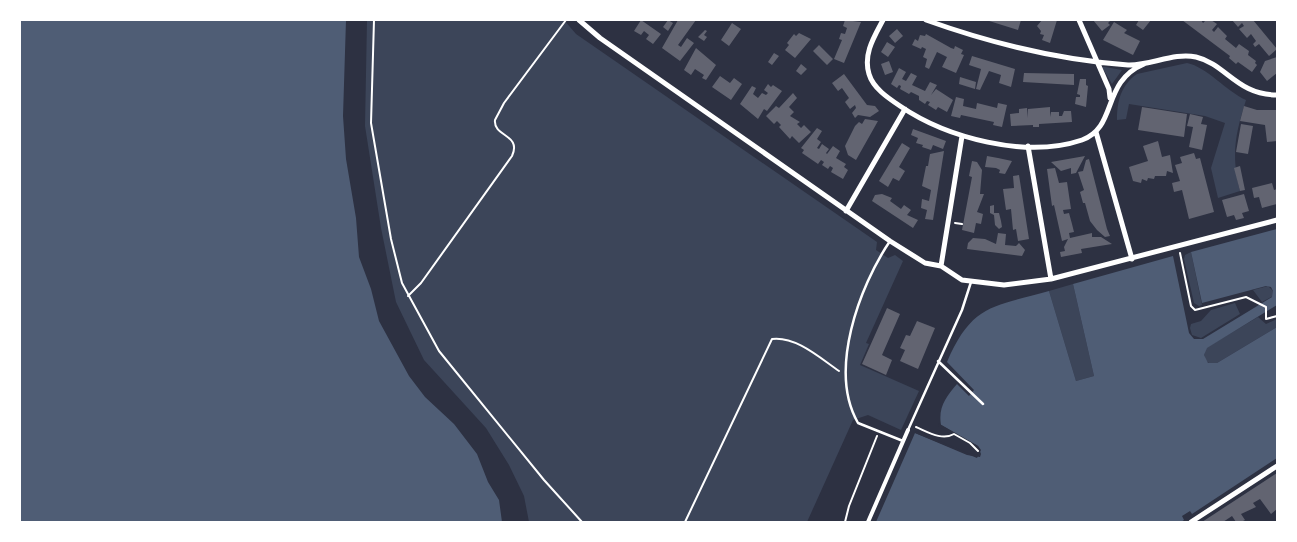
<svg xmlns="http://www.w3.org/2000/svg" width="1297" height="542" viewBox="0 0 1297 542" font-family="'Asap Condensed',sans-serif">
<rect width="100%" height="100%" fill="#2d3142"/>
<path fill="#3c4559" d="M367,20H564L576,34L877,242L876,250L888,258L895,255L903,261L866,343L869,344L860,365L919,391L901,430L868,415L853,420L807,522H529L524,496L509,465L486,428L424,360L396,302L381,228L365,126Z
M1187,63C1207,67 1226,91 1246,100C1235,135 1231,155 1240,191L1218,198L1211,168L1225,123L1205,116L1129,104L1126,119L1117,120C1117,101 1121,85 1137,74Z
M1102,67H1105L1122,70L1112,84Z
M1191,252L1202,305L1199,306L1194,303L1184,259L1185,255Z
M1073,284L1094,376L1076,381L1049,291Z
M1268,286L1273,291V296L1262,302L1253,290Z
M1235,303L1240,314L1201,338L1192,335L1190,328L1191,324L1201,321L1211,310Z
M1258,317L1266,324L1277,319V327L1217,363L1210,364L1205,360L1204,355L1206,348Z"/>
<path fill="#4f5d75" d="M20,20H346L343,116L346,159L356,218L359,257L371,289L379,321L409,376L425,397L454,424L477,454L488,482L499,500L502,522H20Z
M1277,229V305L1207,348L1204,355L1208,363H1217L1277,327V458L1192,514L1190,511L1182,516L1184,520L1181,522H876L915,433L977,458L981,450L978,446L941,425C938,407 946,397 957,384L969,396L974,390L947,362C972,304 993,307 1049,291L1076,381L1094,376L1073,284L1173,256L1189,333L1194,339H1203L1272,297L1273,291L1271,287L1266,286L1202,303L1191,252Z"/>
<path fill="#2d3142" d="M938,423L978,446L981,454L980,457L967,455L915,433L916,431L968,453L978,455L976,448L939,427Z"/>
<path fill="#626471" d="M641,20L661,34L653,44L646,39L649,35L644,31L641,35L634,31Z
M668,20L673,23L668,31L663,27Z
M678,20H696L678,45L681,47L687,38L694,43L680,61L662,48Z
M845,20L861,22L844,63L834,59L842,40L839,39L841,33L845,34L847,28L843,26Z
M986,20H1021L1018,30Z
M1042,20H1057L1050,43L1042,40L1044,35L1040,34L1041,31L1037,26Z
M1093,20H1111L1108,23L1110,25L1102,31Z
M1139,20H1151L1143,30L1136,25Z
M1182,20H1201L1203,23L1206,20H1211L1217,24L1212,30L1214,32L1218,27L1227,36L1225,39L1236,48L1239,44L1249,51L1248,55L1256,61L1255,63L1257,65L1252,72L1238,62L1236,64L1229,58L1230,56Z
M1232,20H1253L1277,49L1269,56L1259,44L1255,47L1253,44L1256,41L1251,34L1247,38L1239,29L1244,26L1242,23L1238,27Z
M1114,22L1127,30L1124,33L1140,41L1133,55L1103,40Z
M732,23L741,29L729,46L721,40Z
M897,29L903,36L895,43L889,36Z
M705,30L707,31L704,35L707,37L704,41L698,37Z
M799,33L811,39L795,58L785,50L789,45L787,43L794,34L796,36Z
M926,34L951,48L954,49L955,46L963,50L961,54L964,55L956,73L942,67L947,57L937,52L929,69L925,67L927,59L923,57L926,49L922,47L921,49L912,45L915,39L918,41L920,35L925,36Z
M887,42L895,47L888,57L881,52Z
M819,45L833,59L827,65L813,51Z
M696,48L716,65L706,80L702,78L704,75L695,69L691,75L684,70Z
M774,53L779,56L772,65L768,62Z
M972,56L1015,69L1011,87L999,83L1001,75L989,71L980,90L976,89L981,69L969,65Z
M1277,57V73L1267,81L1260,72L1265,61Z
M889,61L893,72L885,75L881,64Z
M801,64L807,69L801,75L796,71Z
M899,68L906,72L902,79L906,81L911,73L917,76L912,85L925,91L930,82L937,85L931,95L936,89L953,100L947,112L938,107L936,110L928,105L930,102L927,101L925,104L919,100V96L911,92L909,94L900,89L901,86L899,85L897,88L891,84Z
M1024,73L1074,74V85L1023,82Z
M844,74L867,105L875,106L879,111L870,117L858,115L855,118L852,113L856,108L855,105L850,109L845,102L849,98L842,88L838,91L832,83Z
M720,76L730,83L734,78L742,84L731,100L712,87Z
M960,77L976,82L975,89L959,84Z
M1080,79H1086V85L1088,86L1086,107L1075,104L1076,97H1080V95L1077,94Z
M768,84L771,87L773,85L782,91L767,111L764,109L758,119L740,104L752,86L756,88L753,94L758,98L762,93L766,95L768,93L764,90Z
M793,93L797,98L789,107L794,112L790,116L800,122L797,124L801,128L804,125L811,132L799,143L792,136L790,139L779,127L781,125L777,121L774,124L766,116L776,106L779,108Z
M956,97L964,99L963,106L976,109L977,103L997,108L998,103L1007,105L1002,127L993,125L994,122L961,115L960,118L951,116Z
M1244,106L1257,110H1277V141L1267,142L1265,125L1240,121Z
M1050,107V117L1051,112H1059V116H1062L1064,111H1071L1072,122L1039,124V127H1033V125L1011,126L1010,114L1019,113V109L1027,108L1028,118V109Z
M1142,107L1187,114L1184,137L1138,130Z
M1190,114L1203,117L1201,124L1207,125L1202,150L1189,147L1193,127L1187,126Z
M865,119L878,121L856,160L848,155L845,146L855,126L859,122L862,124Z
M1241,124L1253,126L1248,154L1236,152Z
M817,128L822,131L817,139L821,142L817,148L819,149L822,144L829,149L826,153L827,154L833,146L840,151L836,158L846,164L844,167L848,170L843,179L831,172L833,168L830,166L828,169L822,165L824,162L821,160L818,164L802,153L804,150L801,148Z
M913,129L946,141L943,149L933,145L931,150L922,147L923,145L916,143L918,138L911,135Z
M1158,141L1162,157L1170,155L1173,173L1167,171L1166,176H1155L1154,179L1148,178L1147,181L1142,179L1141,183L1133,181L1129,167L1148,161L1143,146Z
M902,143L910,148L899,167L905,171L899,181L893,178L888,187L879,181Z
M944,151L933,220L925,219L927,210L921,208L922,199L929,201L931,190L922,186L926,166H928L930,154Z
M1194,153L1196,159L1200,158L1214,212L1189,219L1182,190L1174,192L1172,183L1180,181L1175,165L1182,163L1180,157Z
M987,156L998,158L1012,161L1005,174L999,173L1000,170L996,168L985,167Z
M1085,156L1076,173L1071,174V168L1061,171L1051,162Z
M1089,159L1107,229L1110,236L1105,237L1097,230L1090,221L1085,203H1083L1080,192L1084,190L1078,172L1083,171L1086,160Z
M972,161L977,162L982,170L980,194H984L977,212L983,214L981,224L976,223L974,233L962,230L972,177L969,176Z
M1240,166L1245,190L1240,191L1234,168Z
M1055,168L1059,183L1067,182L1071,209L1063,210L1064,214L1069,213L1072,224L1074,232L1069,233L1070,238L1092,233V237H1101L1112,244L1081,249L1082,253L1061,257L1060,252L1065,251L1064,247L1068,239L1062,241L1054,205L1052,206L1047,169Z
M1019,175L1029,239L1018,241L1016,229L1013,230L1011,209L1006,210L1003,189L1014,188L1013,176Z
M1272,183L1274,190L1277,189V204L1262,208L1259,197L1254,198L1252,188Z
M882,194L892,198L890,201L901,209L904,205L911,210L907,215L918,220L913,228L872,201L875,195Z
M1244,194L1249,211L1242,213L1244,218L1236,220L1234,215L1227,217L1222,200Z
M994,205V213H999L1001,221L1002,227L999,229L995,225L994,215L990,213V206Z
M998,233L1006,234L1005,245L1016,246L1019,243L1025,250L1022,256L967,249L968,243L973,238L985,239L996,244Z
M887,308L900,314L882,355L892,360L886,375L862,364Z
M917,321L935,328L918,369L900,361L905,350L900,348L906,335L910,336Z
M1277,473V509L1271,514L1260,499L1253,503L1256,507L1241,514L1245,520L1241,522H1236L1232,516L1223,522H1202Z"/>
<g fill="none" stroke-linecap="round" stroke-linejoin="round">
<path stroke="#fff" stroke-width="2" d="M374,20L371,123L391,239L402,283L439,351L544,480L582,522
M955,223L962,224
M1180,253L1191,306L1195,310L1246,297L1266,307V319L1277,316
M408,296L421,283L512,156C522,134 493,137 495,120L504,103L566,20
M916,427C928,432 942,441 954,434L970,443L978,451
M685,522L772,339C796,336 820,358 839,371
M845,522L849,506L877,436"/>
<path stroke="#fff" stroke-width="2.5" d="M890,241C859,287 828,371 858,423L903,441
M938,361L983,404
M908,430L962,310L971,282"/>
<path stroke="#fff" stroke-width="4" d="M868,522L908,430"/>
<path stroke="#fff" stroke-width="5" d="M579,20L600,38L890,241L925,263L941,266L962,280L1004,285L1051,279L1277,220
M883,20C874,37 863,54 869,74C873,88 888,98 900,106C947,138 1026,159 1082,140C1118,127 1101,82 1144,64
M926,20C990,43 1060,60 1128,65C1150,66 1174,52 1196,57C1226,64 1237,95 1277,95
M1079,20L1109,89L1110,98
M1096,132L1132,259
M1028,146L1051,279
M846,211L905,109
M941,266L962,136
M1191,522L1277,466"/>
</g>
<rect width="1297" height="542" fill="none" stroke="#ffffff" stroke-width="42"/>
</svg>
